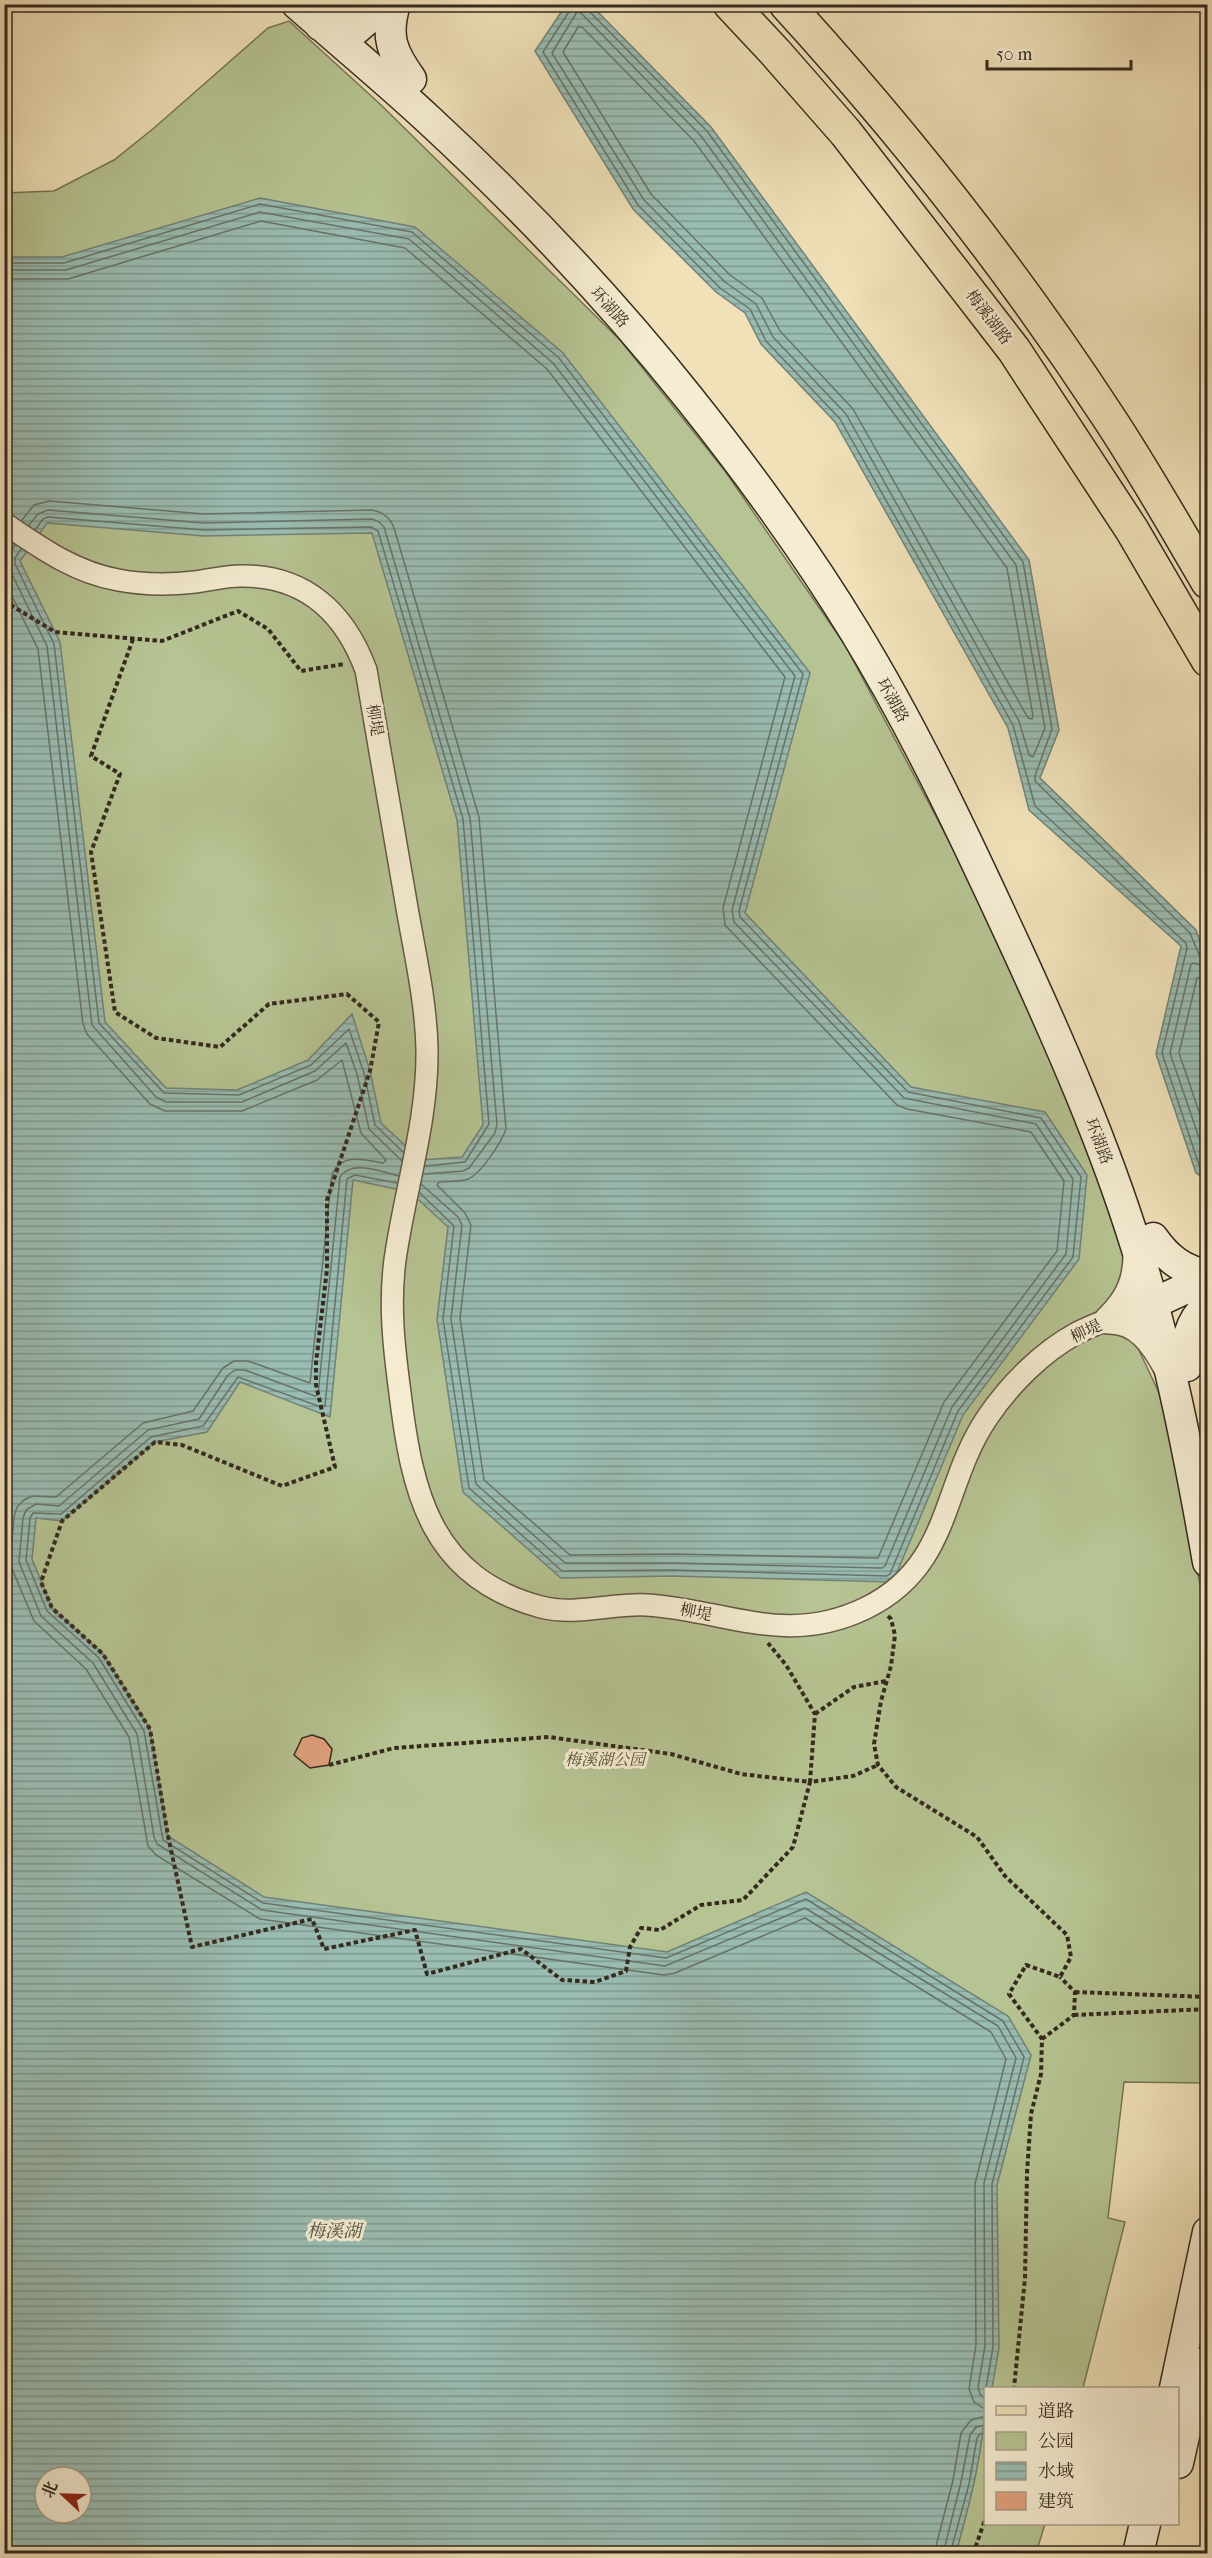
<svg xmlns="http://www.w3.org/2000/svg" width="1212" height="2558" viewBox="0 0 1212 2558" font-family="'IM FELL French Canon','Noto Serif SC',serif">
<defs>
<pattern id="water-rules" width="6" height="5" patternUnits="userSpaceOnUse" patternTransform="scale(1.5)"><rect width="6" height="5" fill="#9abdb3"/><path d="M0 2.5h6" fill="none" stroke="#7e9a91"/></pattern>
</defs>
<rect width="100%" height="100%" fill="#f0e1b9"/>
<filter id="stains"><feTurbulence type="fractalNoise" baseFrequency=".00333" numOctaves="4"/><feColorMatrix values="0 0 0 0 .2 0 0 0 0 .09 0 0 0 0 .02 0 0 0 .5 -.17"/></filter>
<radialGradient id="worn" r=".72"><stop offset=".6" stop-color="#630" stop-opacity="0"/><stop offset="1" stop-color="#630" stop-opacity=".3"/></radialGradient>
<path fill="#b6c392" stroke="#767658" stroke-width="1.5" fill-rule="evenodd" d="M289,21L380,104L620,340L725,471L845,645L994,926L1095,1156L1125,1251L1124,1336L1137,1346L1160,1395L1201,1589L1208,1668V2083L1124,2082L1108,2218L1125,2222L1083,2388H986V2524H1045L1036,2553H5L4,193L54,191L114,160L154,128L268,28ZM45,2477H81V2513H45Z"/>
<path fill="url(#water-rules)" stroke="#728277" stroke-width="1.5" fill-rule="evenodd" d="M566,5H591L711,127L1029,560L1059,730L1040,778L1196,930L1207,961V1180L1196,1173L1156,1054L1181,946L1029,810L1008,728L835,422L761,344L745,313L716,292L633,209L535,51Z
M260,198L415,227L563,353L810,673L745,913L911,1087L1045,1112L1087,1175L1079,1259L963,1415L893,1582L673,1576L561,1578L463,1492L437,1319L448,1227L410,1192L353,1180L330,1417L240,1382L207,1432L155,1442L62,1521L36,1518L32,1559L52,1608L103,1654L150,1729L168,1836L264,1897L667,1952L806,1892L1008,2016L1031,2055L997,2185L999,2348L992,2388H986C985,2446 971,2499 956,2553H5V257H62ZM47,523L204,536L372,533L457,820L483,1125L462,1157L421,1160L381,1123L370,1071L352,1014L308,1060L237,1090L166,1088L105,1022L60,642L20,561ZM45,2477H81V2513H45Z"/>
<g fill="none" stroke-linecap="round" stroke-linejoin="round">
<path stroke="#687468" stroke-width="1.5" d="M571,4L570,10L543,52L638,205L720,288L750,309L766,341L840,419L1013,725L1035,806L1186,943L1187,948L1162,1053L1200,1168L1208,1173
M587,4L589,11L707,131L1023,562L1052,729L1035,776V781L1190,933L1200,957L1208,960
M577,12L581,13L701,136L1016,565L1045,728L1033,757L1029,755L1019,721L846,414L773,337L756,304L725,282L644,200L552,53Z
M578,27H582L694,141L1007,568L1033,716L1032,719L1028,718L853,409L780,331L762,298L730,275L651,194L563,52Z
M4,263H64L260,204L412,232L559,358L803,674L739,911L740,917L908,1092L1041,1118L1081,1177L1073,1257L958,1411L890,1574L887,1576L673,1570L562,1571L469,1488L443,1319L454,1226L420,1193
M4,270H66L260,212L409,239L553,363L795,676L732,910L734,922L904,1098L1036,1124L1073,1179L1066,1254L952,1407L885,1566L882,1568L673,1563H565L476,1484L451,1319L462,1225L458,1217L421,1184
M4,279H68L261,221L405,248L547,369L785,677L723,908L725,925L897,1105L907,1109L1031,1132L1064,1181L1057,1251L944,1402L878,1558L673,1554L570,1555L484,1480L460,1318L471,1225L465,1213L437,1185L439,1182C449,1181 460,1182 468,1179C481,1174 502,1141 506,1129L479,817L394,528C390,517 383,512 372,510L204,514L49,501L34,505L22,520
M29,525L38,514L48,510L204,523L372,519L379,522L384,527L470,818L497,1124L495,1133L469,1168L463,1171L424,1174
M35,530L43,519L48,517L204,530L371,527L378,531L463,819L489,1124L465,1162L425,1166
M15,545L8,556V566L47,646L92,1025L156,1097L166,1102H242L315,1071L346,1043L357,1074L369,1129L402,1161
M21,549L15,558V564L54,644L99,1023L164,1093L239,1095L311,1065L349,1029L364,1073L375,1125L403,1152
M4,580L38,649L83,1024L87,1034L150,1104L165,1111H242L317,1080L342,1060L361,1133L386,1160L383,1163C364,1160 343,1152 332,1174L310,1383L248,1361H234L223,1368L193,1411L143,1423L56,1497L32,1496L24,1500L17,1507L14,1517L10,1564L34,1621L86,1669L129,1737L148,1846L156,1855L260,1919L664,1975L675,1973L805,1918L991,2032L1006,2059L975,2184L976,2345L969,2389L974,2402L986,2410
M1208,968L1194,963L1191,964L1170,1053L1208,1164
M1208,977L1197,978L1179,1053L1208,1138
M399,1176C382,1172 351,1159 340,1177L318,1395L315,1396L245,1370H235L228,1375L199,1419L148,1430L59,1506L36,1504L26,1510L23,1518L19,1562L41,1616L93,1663L137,1734L154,1837L157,1844L262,1910L665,1966L805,1908L998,2026L1016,2058L984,2183L985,2346L978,2387L980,2394L986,2400
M397,1183L355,1175L347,1179L325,1406L321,1407L238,1377L203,1426L151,1437L61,1514L33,1513L30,1518L26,1560L47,1611L99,1658L144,1731L163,1840L263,1903L666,1958L806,1899L1003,2021L1024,2057L992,2184L993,2347L986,2388
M934,2554L953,2480L961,2433L971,2420L986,2416
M943,2554L961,2482L970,2435L976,2427L986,2425
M950,2554L969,2484L977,2438L980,2434L986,2433"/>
</g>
<path fill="#e0a17d" stroke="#352a1e" stroke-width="1.5" d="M312,1735L324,1739L332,1749L329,1765L310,1768L294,1755L302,1738Z"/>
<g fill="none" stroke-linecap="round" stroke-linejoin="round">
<defs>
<path id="minor" d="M4,523C41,548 74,572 118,580C144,585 169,585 195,582C210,580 225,576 241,576C305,575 345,613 366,670C379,749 393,828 407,908C415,954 426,1002 427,1049C428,1121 405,1189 395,1260C389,1305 394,1348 400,1393C412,1493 431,1578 541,1607C576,1616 612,1603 647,1605C726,1610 786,1647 866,1608C952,1566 941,1486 987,1418C1009,1385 1042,1352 1077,1333C1100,1321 1127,1313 1152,1304"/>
<path id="tertiary" d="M1108,1320C1138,1319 1154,1343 1167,1367
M1108,1320C1130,1299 1138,1279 1137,1249"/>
<path id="secondary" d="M297,4C341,43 386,80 429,120C522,206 610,299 689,398C748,472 805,550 855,632C916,732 966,839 1015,945C1060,1043 1104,1143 1136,1246C1168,1346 1190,1459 1208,1562
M395,4C385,36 392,53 411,79
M320,25L345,4
M341,42L385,4
M1153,1238C1167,1258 1183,1271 1208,1275
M1152,1304L1208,1278
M1187,1366C1186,1342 1188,1323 1208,1305
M1175,2388L1208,2232
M1178,2463L1200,2364
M1138,2554L1145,2524"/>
<path id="primary" d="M730,4L775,52L846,133L1014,350L1132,530L1208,660
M786,4C903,132 1012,270 1107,415C1143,469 1175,526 1208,582"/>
</defs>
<use href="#minor" stroke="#645845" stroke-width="24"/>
<use href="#tertiary" stroke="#645845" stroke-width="30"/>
<use href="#secondary" stroke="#352a1e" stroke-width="33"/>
<use href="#primary" stroke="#352a1e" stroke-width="36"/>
<path stroke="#352a1e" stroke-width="4" stroke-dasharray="4.5 3" stroke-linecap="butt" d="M4,601L55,632L162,641L238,611L268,629L301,671L344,664
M133,639L91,756L120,774L91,852L115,1012L156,1038L220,1047L269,1004L347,994L379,1022L370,1071L327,1200V1269L316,1363V1385L335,1467L282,1486L182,1445L155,1442L62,1521L41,1582L52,1608L103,1654L150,1729L168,1836L192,1947L312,1919L324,1949L415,1930L427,1974L521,1949L562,1980L595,1982L626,1971L630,1947L641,1928L660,1930L701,1905L743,1900L793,1847L810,1782L853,1776L878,1765
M888,1616L891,1619L895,1635L891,1666L881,1701L874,1744L878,1765L896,1787L977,1837L1005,1876L1067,1935L1071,1957L1060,1977L1026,1965L1009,1994L1042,2039L1041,2074L1031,2114L1027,2173L1025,2278L1014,2388
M815,1714L854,1687L886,1681
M329,1765L394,1748L549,1737L671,1754L741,1774L810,1782L815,1714L786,1665L768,1643
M1075,1992L1208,1997
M1074,2015L1208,2009
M1042,2039L1074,2015L1075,1992L1060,1977
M973,2554L986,2517"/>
<use href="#minor" stroke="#f5ecd2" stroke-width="21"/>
<use href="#tertiary" stroke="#f5ecd2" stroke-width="27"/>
<use href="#secondary" stroke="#f5ecd2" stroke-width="30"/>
<use href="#primary" stroke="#f0e1b9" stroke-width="33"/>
</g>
<g text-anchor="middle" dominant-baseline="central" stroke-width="6" stroke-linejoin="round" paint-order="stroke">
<g font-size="16" fill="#352a1e" stroke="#f5ecd2">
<text transform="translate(610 307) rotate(48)">环湖路</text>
<text transform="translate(989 317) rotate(53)">梅溪湖路</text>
<text transform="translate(893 700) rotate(61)">环湖路</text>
<text transform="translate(375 720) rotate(80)">柳堤</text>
<text transform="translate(1099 1141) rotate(69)">环湖路</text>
<text transform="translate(1086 1331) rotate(-26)">柳堤</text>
<text transform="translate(696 1612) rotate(11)">柳堤</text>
</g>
<g font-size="16" font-style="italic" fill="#55503b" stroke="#f5ecd2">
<text x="605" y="1759">梅溪湖公园</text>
</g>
<g font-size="18" font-style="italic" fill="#4e4f43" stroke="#f5ecd2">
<text x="334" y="2231">梅溪湖</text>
</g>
</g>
<rect width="1212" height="2558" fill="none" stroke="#f0e1b9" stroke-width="24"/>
<rect x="6" y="6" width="1200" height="2546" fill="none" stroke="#352a1e" stroke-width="3"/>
<rect x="12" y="12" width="1188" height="2534" fill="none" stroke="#352a1e" stroke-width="1.5"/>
<rect x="984" y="2387" width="195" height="138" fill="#f5ecd2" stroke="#a89e8a" stroke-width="1.5"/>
<rect x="996" y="2406" width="30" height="9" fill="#f0e1b9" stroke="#a89e8a" stroke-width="1.5"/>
<text x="1038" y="2417" font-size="18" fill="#352a1e">道路</text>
<rect x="996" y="2432" width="30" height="18" fill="#b6c392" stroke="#a89e8a" stroke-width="1.5"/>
<text x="1038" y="2447" font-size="18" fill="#352a1e">公园</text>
<rect x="996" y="2462" width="30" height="18" fill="url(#water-rules)" stroke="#a89e8a" stroke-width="1.5"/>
<text x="1038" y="2477" font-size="18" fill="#352a1e">水域</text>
<rect x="996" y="2492" width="30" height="18" fill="#e0a17d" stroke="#a89e8a" stroke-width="1.5"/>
<text x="1038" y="2507" font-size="18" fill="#352a1e">建筑</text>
<g transform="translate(63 2495) rotate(292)"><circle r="28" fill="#f5ecd2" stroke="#a89e8a" stroke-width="1.5"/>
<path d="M0-4.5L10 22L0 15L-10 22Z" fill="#8f2418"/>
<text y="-9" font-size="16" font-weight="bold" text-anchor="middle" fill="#352a1e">北</text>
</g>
<path d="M987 60v9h144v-9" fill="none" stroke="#352a1e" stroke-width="3"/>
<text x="996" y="60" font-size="18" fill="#352a1e" stroke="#f5ecd2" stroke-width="4.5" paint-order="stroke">50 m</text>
<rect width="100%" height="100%" filter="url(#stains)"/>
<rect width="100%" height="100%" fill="url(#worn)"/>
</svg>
